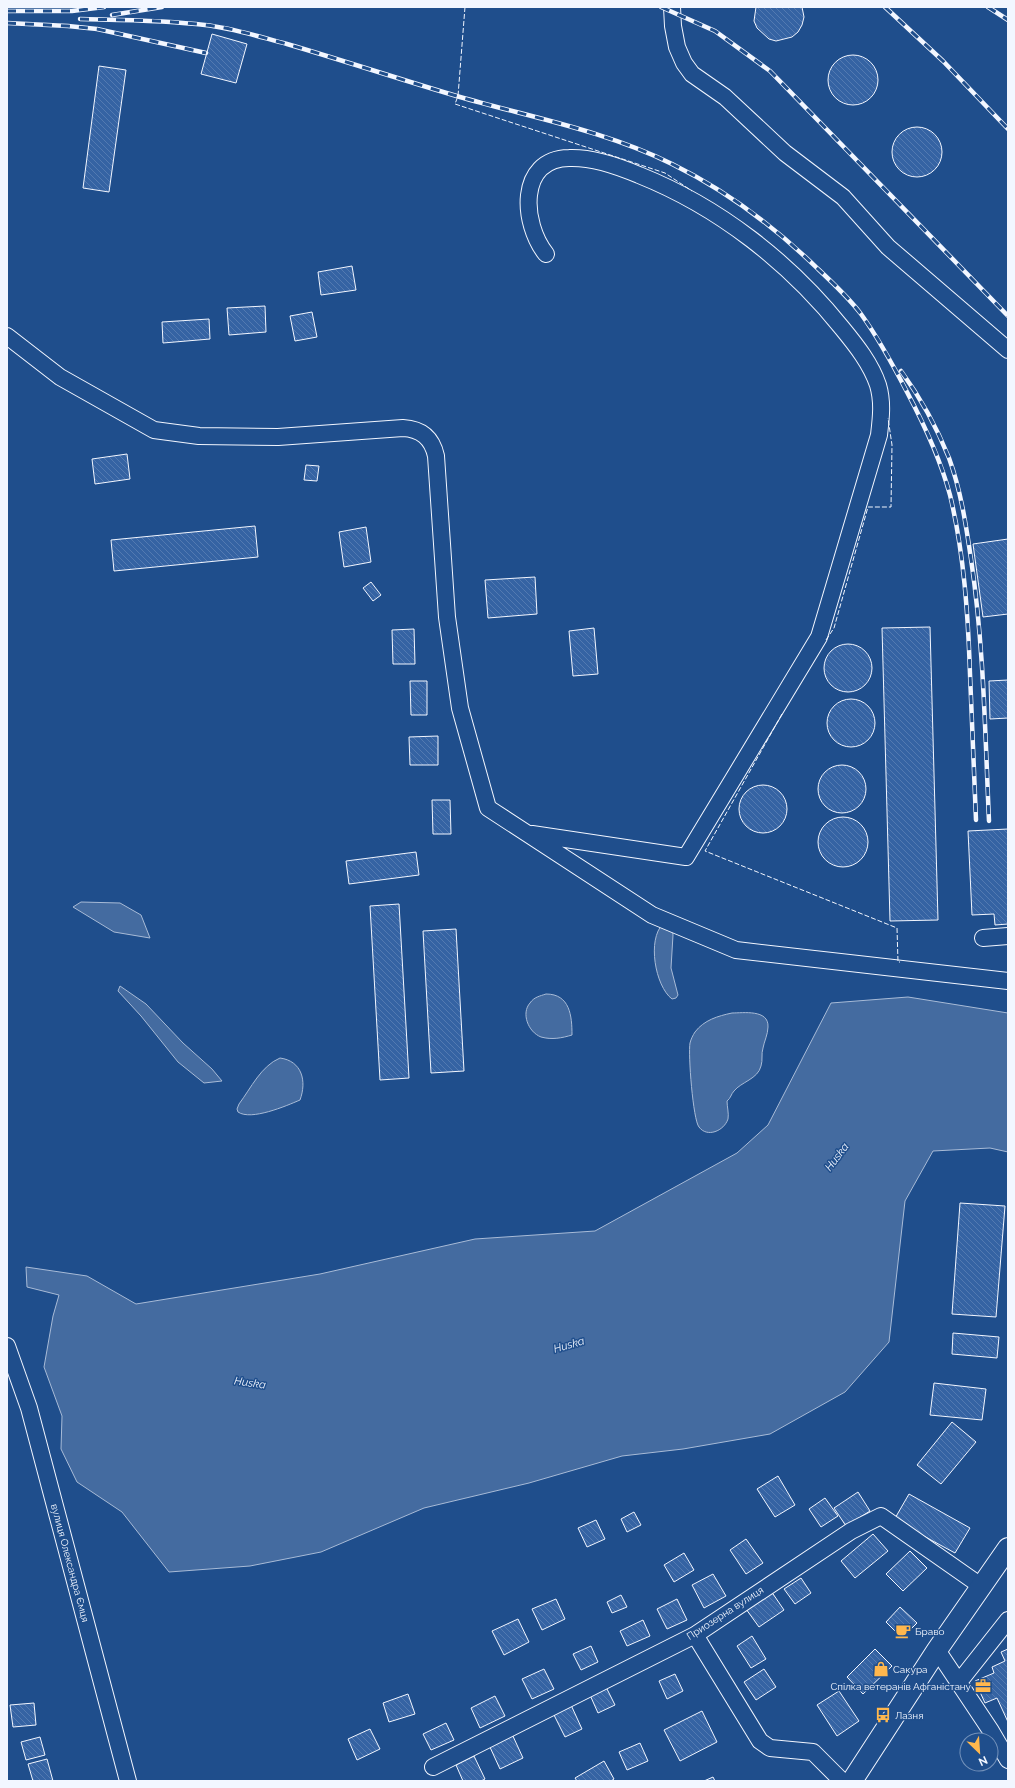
<svg xmlns="http://www.w3.org/2000/svg" width="1015" height="1788" viewBox="0 0 1015 1788" font-family="Raleway,sans-serif">
<defs>
<pattern id="building-back-hatch" width="6" height="6" patternUnits="userSpaceOnUse"><rect width="6" height="6" fill="#3563a3"/><path d="M-1 5l2 2M0 0l6 6M5-1l2 2" fill="none" stroke="#537ab1"/></pattern>
</defs>
<rect width="100%" height="100%" fill="#1f4e8c"/>
<path fill="#446ba0" stroke="#a8bbd7" d="M81,902L120,903L141,915L150,938L114,932L73,907Z
M663,924L672,928L673,935L671,968L678,995L676,998L672,999C655,986 647,939 663,924Z
M120,986L146,1004L183,1043L212,1069L222,1081L204,1083L178,1062L141,1016L118,991Z
M546,994C570,994 572,1016 572,1035C562,1038 552,1040 541,1037C528,1032 521,1013 530,1003C534,997 540,996 546,994Z
M908,997L1008,1013V1152L990,1148L933,1151L905,1201L889,1342L845,1392L770,1434L683,1449L622,1456L529,1483L424,1508L321,1552L250,1566L169,1572L122,1512L77,1482L61,1449L62,1416L44,1367L53,1316L59,1295L27,1287L26,1267L87,1276L136,1304L320,1274L475,1239L595,1231L737,1153L768,1125L831,1003Z
M732,1013C743,1013 769,1009 768,1027C768,1034 764,1042 763,1048C761,1054 763,1060 761,1066C758,1079 741,1082 734,1091C731,1094 731,1098 727,1101C727,1106 729,1114 728,1119C724,1131 707,1138 699,1127C693,1120 688,1054 690,1043C691,1039 693,1035 695,1032C704,1020 718,1016 732,1013Z
M280,1058C302,1061 307,1081 300,1100C286,1106 251,1121 238,1112L237,1109L239,1104C251,1088 261,1066 280,1058Z"/>
<path fill="url(#building-back-hatch)" stroke="#f2f6ff" d="M756,7H802L804,17L802,25L798,32L792,37L776,41L769,39L757,28L754,21Z
M212,34L247,44L236,83L201,74Z
M828 80a25 25 0 1 1 50 0a25 25 0 1 1-50 0Z
M99,66L126,70L109,192L83,188Z
M892 152a25 25 0 1 1 50 0a25 25 0 1 1-50 0Z
M352,266L356,290L321,295L318,272Z
M265,306L266,332L229,335L227,308Z
M312,312L317,337L295,341L290,316Z
M209,319L210,339L163,343L162,322Z
M127,454L130,479L95,484L92,459Z
M306,465L319,466L317,481L304,480Z
M255,526L258,557L114,571L111,540Z
M366,527L371,562L344,567L339,532Z
M1008,539V614L983,617L973,544Z
M535,577L537,614L488,618L485,580Z
M371,582L381,595L373,601L363,588Z
M930,627L938,920L890,921L882,628Z
M594,628L598,674L573,676L569,631Z
M414,629L415,664H393L392,630Z
M824 668a24 24 0 1 1 48 0a24 24 0 1 1-48 0Z
M1008,680V718L990,719L989,681Z
M410,681H427V715H411Z
M827 723a24 24 0 1 1 48 0a24 24 0 1 1-48 0Z
M438,736V765H410L409,737Z
M818 789a24 24 0 1 1 48 0a24 24 0 1 1-48 0Z
M739 809a24 24 0 1 1 48 0a24 24 0 1 1-48 0Z
M432,800H450L451,834H433Z
M818 842a25 25 0 1 1 50 0a25 25 0 1 1-50 0Z
M1008,829V924L995,925L994,914L972,915L968,831Z
M416,852L419,875L349,884L346,861Z
M399,904L409,1078L380,1080L370,906Z
M456,929L464,1071L431,1073L423,931Z
M960,1203L1005,1206L996,1317L952,1314Z
M953,1333L999,1337L997,1358L952,1354Z
M934,1383L986,1389L982,1420L930,1415Z
M952,1422L976,1442L941,1484L917,1465Z
M778,1476L795,1505L775,1517L757,1489Z
M858,1492L870,1511L846,1526L834,1508Z
M909,1494L970,1528L955,1553L894,1520Z
M825,1498L838,1516L821,1527L809,1509Z
M634,1512L641,1525L627,1532L621,1519Z
M596,1520L605,1539L587,1547L578,1528Z
M873,1534L888,1551L855,1578L841,1561Z
M746,1539L763,1563L746,1574L730,1550Z
M910,1551L927,1568L903,1591L886,1574Z
M684,1553L694,1570L674,1582L664,1565Z
M713,1574L726,1596L704,1608L692,1585Z
M801,1578L811,1593L795,1604L784,1589Z
M771,1591L784,1610L759,1627L746,1609Z
M621,1595L627,1607L612,1613L607,1602Z
M556,1599L565,1619L542,1630L532,1609Z
M677,1599L687,1620L667,1629L657,1609Z
M900,1607L917,1623L902,1638L886,1622Z
M518,1619L529,1642L504,1655L492,1631Z
M643,1620L650,1636L627,1646L620,1631Z
M752,1636L766,1659L751,1668L737,1646Z
M591,1646L598,1662L581,1670L573,1654Z
M875,1649L892,1666L863,1694L847,1677Z
M1008,1649V1722L997,1698L985,1703L975,1681L994,1673L992,1667L1005,1661L1001,1652Z
M544,1669L554,1689L532,1699L522,1679Z
M764,1669L776,1687L756,1700L744,1682Z
M675,1674L683,1691L667,1699L659,1681Z
M606,1687L615,1705L598,1713L590,1695Z
M839,1691L859,1721L837,1736L817,1705Z
M408,1694L415,1714L389,1722L383,1703Z
M495,1696L505,1716L480,1728L471,1708Z
M34,1703L36,1725L13,1727L10,1705Z
M571,1705L582,1729L565,1737L553,1713Z
M702,1711L717,1742L680,1761L664,1730Z
M446,1723L454,1740L431,1750L423,1734Z
M370,1729L380,1749L357,1760L348,1739Z
M512,1734L523,1758L500,1769L489,1745Z
M40,1737L45,1755L26,1760L21,1742Z
M640,1743L648,1761L627,1770L619,1752Z
M474,1756L485,1779L481,1781H463L456,1765Z
M47,1759L53,1781H33L28,1764Z
M604,1761L614,1779L611,1781H577L575,1778Z
M713,1777L715,1781H704Z"/>
<g fill="none" stroke-linecap="round" stroke-linejoin="round">
<defs>
<path id="minor" d="M672,7L673,26L677,47L684,63L692,74L725,97L785,153L843,197L888,247L1008,350
M7,336L60,377L154,430L199,436L278,437L403,428C421,429 432,438 436,456L447,617L460,708L488,808L652,915L736,950L1008,981
M532,834L686,857L819,637L879,435C881,418 883,402 878,385C871,364 856,345 842,328C789,262 719,207 639,175C618,166 593,157 569,158C517,159 522,224 546,254
M983,938L1008,936
M7,1346L29,1408L128,1781
M695,1635L760,1741L770,1748L813,1752L842,1781
M937,1650L991,1731L1008,1760
M959,1682L1008,1620
M433,1767L695,1635L851,1531L881,1516L981,1586"/>
<path id="major" d="M852,1781L937,1650L1008,1548"/>
</defs>
<use href="#minor" stroke="#f2f6ff" stroke-width="18"/>
<use href="#major" stroke="#f2f6ff" stroke-width="22"/>
<use href="#minor" stroke="#1f4e8c" stroke-width="16"/>
<use href="#major" stroke="#1f4e8c" stroke-width="20"/>
<defs>
<path id="rail" d="M661,7L715,31L770,71L1008,316
M885,7L943,61L1008,129
M988,7L1008,20
M7,11H72L104,7
M112,15L162,7
M80,19C122,20 164,20 205,25C233,28 260,37 287,44C345,61 402,80 460,97C530,117 606,131 672,164C727,191 775,227 818,269C833,283 849,298 861,314C879,339 893,365 907,392C925,426 940,458 950,495C964,553 968,614 970,674C972,723 974,772 976,820
M7,23L68,26L97,29L206,53
M901,371C920,397 937,428 949,458C961,491 966,525 971,559C984,646 985,733 989,821"/>
</defs>
<use href="#rail" stroke="#f2f6ff" stroke-width="4.5"/>
<use href="#rail" stroke="#1f4e8c" stroke-width="3" stroke-dasharray="9" stroke-linecap="butt"/>
<path stroke="#f2f6ff" stroke-width="1" stroke-dasharray="5 2" stroke-linecap="butt" d="M465,7L458,96L455,104L665,173L692,191
M826,640L834,628L868,507H891L892,445L888,418
M782,714L705,851L897,928L898,962H900"/>
</g>
<defs>
<symbol id="cafe-bare" viewBox="-9 -9 18 18"><path d="M-5.5-4.5H6V0H3Q3 3.5 0 3.5H-2.5Q-5.5 3.5-5.5 0ZM3-3.2v2h1.7v-2ZM-6 4.5H4V6H-6Z" fill="#ffb74d" stroke="#1f4e8c" stroke-width="2.5" paint-order="stroke"/></symbol>
<symbol id="shop-bare" viewBox="-9 -9 18 18"><path d="M-5-2.5h2.3a2.7 3.5 0 0 1 5.4 0H5L5.5 6h-11ZM-1.5-2.5h3a1.5 2.3 0 0 0-3 0Z" fill="#ffb74d" stroke="#1f4e8c" stroke-width="2.5" paint-order="stroke"/></symbol>
<symbol id="office-bare" viewBox="-9 -9 18 18"><path d="M-6-3h4V-5.5h4V-3h4V5H-6ZM-1-4.5V-3h2v-1.5ZM-6 0V1H6V0Z" fill="#ffb74d" stroke="#1f4e8c" stroke-width="2.5" paint-order="stroke"/></symbol>
<symbol id="bus-bare" viewBox="-9 -9 18 18"><path d="M-5-6H5V4H4V6H2V4H-2V6H-4V4H-5ZM-3.5-4V0h7V-4ZM-3.5 1.2v1.5H-2V1.2ZM2 1.2v1.5H3.5V1.2Z" fill="#ffb74d" stroke="#1f4e8c" stroke-width="2.5" paint-order="stroke"/></symbol>
</defs>
<g fill-rule="evenodd">
<use href="#cafe-bare" x="892" y="1620" width="22" height="22"/>
<use href="#shop-bare" x="870" y="1658" width="22" height="22"/>
<use href="#office-bare" x="972" y="1675" width="22" height="22"/>
<use href="#bus-bare" x="872" y="1704" width="22" height="22"/>
</g>
<g text-anchor="middle" dominant-baseline="central" stroke-width="3" stroke-linejoin="round" paint-order="stroke">
<g font-size="10" fill="#f2f6ff" stroke="#1f4e8c">
<text transform="translate(70 1563) rotate(75)">вулиця Олександра Ємця</text>
<text transform="translate(725 1613) rotate(-33)">Приозерна вулиця</text>
</g>
<g font-size="10" fill="#f2f6ff" stroke="#1f4e8c" text-anchor="start">
<text x="915" y="1631">Браво</text>
<text x="893" y="1669">Сакура</text>
<text x="971" y="1686" text-anchor="end">Спілка ветеранів Афганістану</text>
<text x="895" y="1715">Лазня</text>
</g>
<g font-size="11" font-style="italic" fill="#f2f6ff" stroke="#1f4e8c">
<text transform="translate(837 1157) rotate(-53)">Huska</text>
<text transform="translate(569 1345) rotate(-16)">Huska</text>
<text transform="translate(250 1383) rotate(8)">Huska</text>
</g>
</g>
<rect width="1015" height="1788" fill="none" stroke="#f2f6ff" stroke-width="16"/>
<g transform="translate(979 1752) rotate(155)"><circle r="19" fill="#1f4e8c" stroke="#7391ba"/>
<path d="M0-3L7 15L0 10L-7 15Z" fill="#ffb74d"/>
<text y="-6" font-size="11" font-weight="bold" text-anchor="middle" fill="#f2f6ff">N</text>
</g>
</svg>
